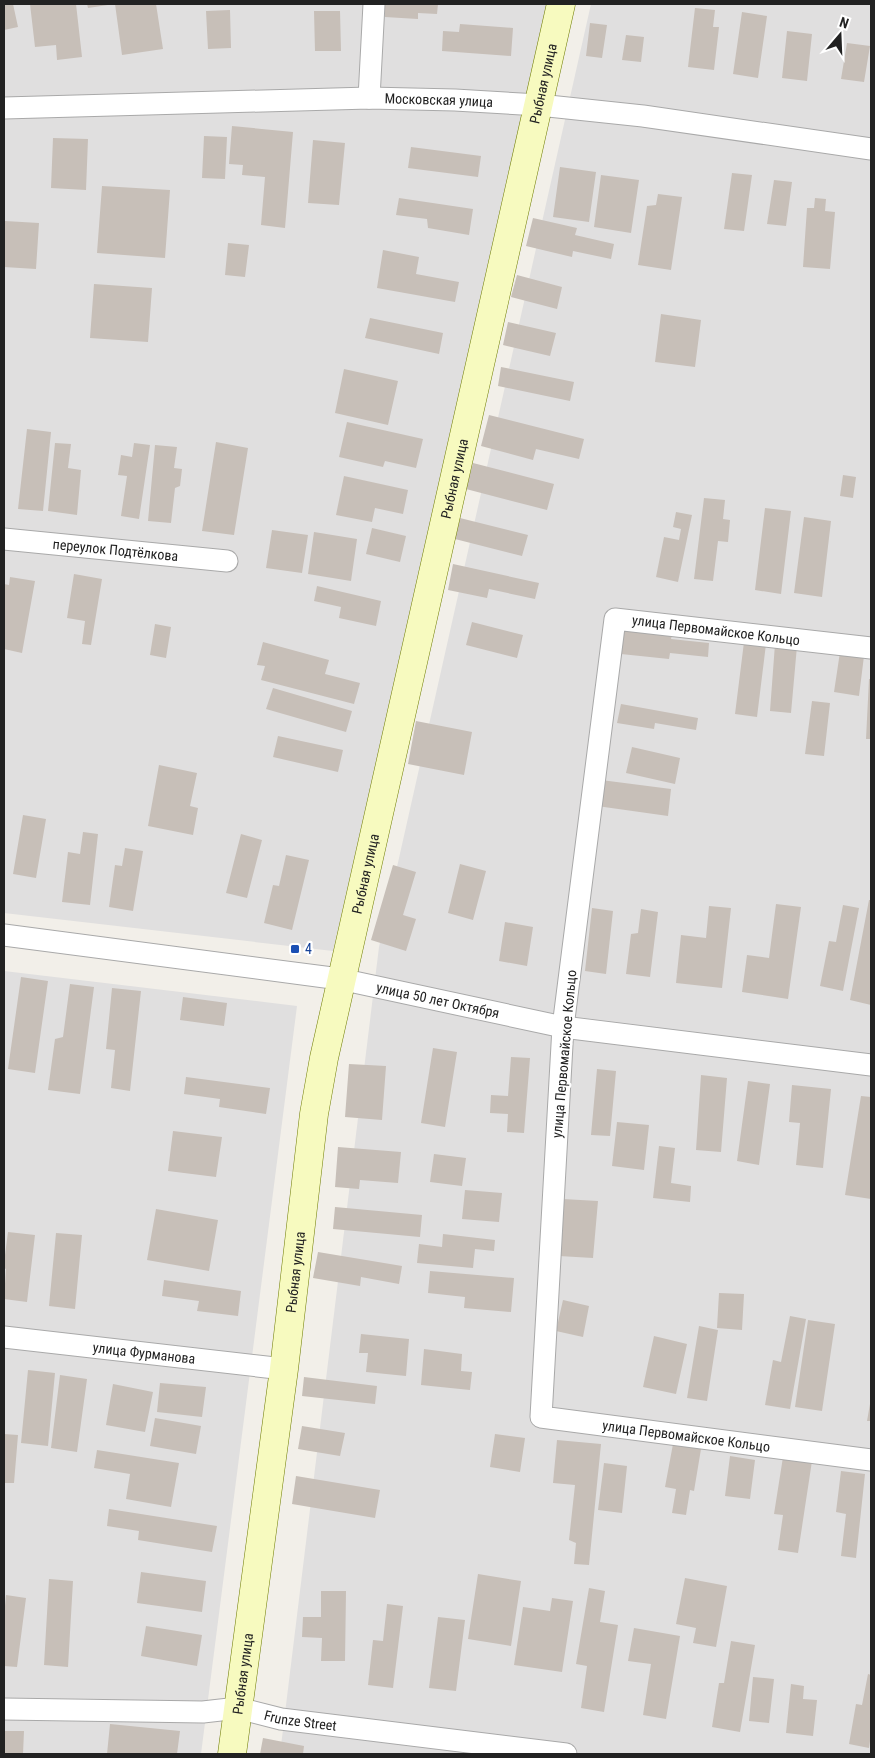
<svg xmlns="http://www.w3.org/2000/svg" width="875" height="1758" viewBox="0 0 875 1758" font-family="'Roboto Condensed',sans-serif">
<rect width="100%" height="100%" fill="#f2efe9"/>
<path fill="#e0dfdf" d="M4,4H550L333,951L4,913Z
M591,4H871V1754H280L379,947Z
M4,971L297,1006L201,1754H4Z"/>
<path fill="#c7bfb8" d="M4,4H13L18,27L4,30Z
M30,4H76L82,57L57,60L56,45L35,47Z
M87,4H108V5L88,8Z
M115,4H156L163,49L122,55Z
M385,4H438L437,14L418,13V19L385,17Z
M695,8L715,10L713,27H719L714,70L688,67Z
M230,10L231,48L208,49L206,11Z
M314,11H340L341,51H315Z
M742,12L767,16L758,78L733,74Z
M590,23L607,25L602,58L586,56Z
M460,24L513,28L511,56L442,51L443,31L459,32Z
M787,31L812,34L807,81L782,78Z
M626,35L644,37L641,62L622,60Z
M847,43L870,46L864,82L841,79Z
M232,126L293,132L285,228L261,225L265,177L242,175L243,165L229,164Z
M204,136L227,137L225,179L202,178Z
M53,138L88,139L86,190L51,188Z
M313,140L345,143L339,205L308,203Z
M411,147L481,156L478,177L408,168Z
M560,167L596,172L589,222L553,217Z
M732,173L752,175L744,231L724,229Z
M601,175L639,180L631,233L594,227Z
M774,180L792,182L786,226L767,224Z
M102,186L170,190L165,258L97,253Z
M658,194L682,197L671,270L638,265L647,206L656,205Z
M399,198L473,209L469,235L428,228L427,219L396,215Z
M815,198L826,199L825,211L835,212L830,269L803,267L807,208H814Z
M533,218L577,228L575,235L614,244L611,259L573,251L572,257L526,246Z
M5,221L39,223L36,269L4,267Z
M228,243L249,245L245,277L225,275Z
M383,250L419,257L416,274L459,282L455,302L377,288Z
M517,275L562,287L557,309L511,297Z
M94,284L152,288L148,342L90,338Z
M661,314L701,320L695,367L655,362Z
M370,318L443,333L439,354L365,338Z
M508,322L556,333L550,356L503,345Z
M501,367L574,382L570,401L498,386Z
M344,369L398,381L388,425L335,413Z
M489,415L584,439L579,459L536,449L533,460L481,446Z
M347,422L423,439L416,468L385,461L383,467L339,457Z
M27,429L51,432L43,511L18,509Z
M216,442L248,448L234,535L202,531Z
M55,443L71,444L68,468L81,470L77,515L48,511Z
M134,443L150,445L139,519L121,516L127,476L118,475L121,455L132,457Z
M155,445L177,447L174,468L182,469L180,486L175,488L171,523L148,521Z
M473,463L554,484L547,510L466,489Z
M843,475L856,477L853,498L840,496Z
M344,476L408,490L403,514L375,508L372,522L336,515Z
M704,498L725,500L723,519L730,520L728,542L718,541L713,581L694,579Z
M765,508L791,511L781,594L755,590Z
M676,512L692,515L678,582L656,577L664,537L679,540L681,529L673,527Z
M804,517L831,521L822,597L794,593Z
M460,518L528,535L522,556L455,539Z
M372,528L406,536L400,562L366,554Z
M272,530L308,535L302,573L266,568Z
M314,532L357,539L351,581L308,574Z
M453,564L539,583L535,599L489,589L487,598L448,590Z
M74,574L102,579L91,645L82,644L85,621L67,618Z
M10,577L35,581L22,653L4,649V584L9,585Z
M317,586L381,601L376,626L339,618L341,607L314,601Z
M472,622L523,635L517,658L466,645Z
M155,624L171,627L166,658L150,655Z
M623,630L672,635L671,639L709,643L708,657L670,653L669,659L621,654Z
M263,642L329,660L325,674L360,683L354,704L261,680L265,666L257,665Z
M744,642L766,644L757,717L735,714Z
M775,644L797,646L791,713L770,711Z
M840,652L864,656L859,696L834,692Z
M869,679H871V739H866Z
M273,688L352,711L346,732L266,709Z
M812,701L830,703L824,756L805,754Z
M621,704L698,718L696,730L655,723L654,729L617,723Z
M416,721L472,732L464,775L408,764Z
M278,736L343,750L338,772L273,757Z
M632,747L680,758L675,784L626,773Z
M159,765L197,773L190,806L198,808L193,835L148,826Z
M601,780L671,789L668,816L597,806Z
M23,815L46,819L36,878L13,874Z
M83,832L98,834L90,905L62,902L68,852L80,854Z
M241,834L262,840L247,898L226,893Z
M125,848L143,851L133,911L109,907L115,865L122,866Z
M286,855L309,860L292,930L264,923L273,885L279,886Z
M460,864L486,871L473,920L448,913Z
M393,865L416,872L403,915L416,919L406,951L371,940Z
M869,900H871V1005L850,1000Z
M776,904L801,907L788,999L742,992L747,955L769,958Z
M843,905L859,908L843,991L820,986L829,941L836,942Z
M709,906L731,908L722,988L676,983L681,935L706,938Z
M592,908L613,911L606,974L585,971Z
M641,909L658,912L650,977L626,974L631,934L638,933Z
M505,922L533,927L527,966L499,961Z
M21,977L48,981L35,1073L8,1069Z
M70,984L94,987L80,1094L48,1090L55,1039L63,1037Z
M112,988L141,991L130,1091L111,1088L115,1050L106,1049Z
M183,997L227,1003L224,1026L180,1020Z
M433,1048L457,1052L445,1127L421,1123Z
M511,1057L530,1058L524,1133L507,1132L508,1114L490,1113L491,1095L508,1096Z
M349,1064L386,1066L382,1120L345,1117Z
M597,1069L616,1071L610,1136L591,1135Z
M701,1075L727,1078L721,1152L696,1150Z
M186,1077L270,1088L266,1114L219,1107L220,1099L184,1094Z
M748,1081L770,1084L759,1165L737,1161Z
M792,1085L831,1089L823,1168L796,1165L800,1123L789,1122Z
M861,1096L871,1097V1199L845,1195Z
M617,1122L649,1125L644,1170L612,1166Z
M173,1131L222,1137L216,1177L168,1171Z
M659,1146L675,1148L671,1183L691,1186L690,1202L653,1198Z
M338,1147L401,1152L398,1183L360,1180L359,1189L335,1187Z
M434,1154L466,1158L462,1186L430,1182Z
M465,1190L502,1193L499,1222L462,1219Z
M563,1199L598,1201L593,1258L559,1256Z
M335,1207L422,1215L420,1237L333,1229Z
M156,1209L218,1220L209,1271L147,1260Z
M8,1232L35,1235L27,1302L4,1299L6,1269L4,1268V1255H5Z
M56,1233L82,1235L75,1309L49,1306Z
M443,1234L495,1240L494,1251L475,1249L473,1268L417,1263L419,1244L442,1247Z
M318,1252L402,1266L399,1284L361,1277L360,1286L313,1278Z
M430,1271L514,1278L511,1312L464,1308L465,1297L428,1293Z
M164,1280L241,1291L238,1316L197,1311L199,1301L162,1296Z
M719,1293L744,1294L742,1330L717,1328Z
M563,1300L589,1306L583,1337L556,1331Z
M790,1316L806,1319L790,1409L765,1405L773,1360L781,1362Z
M808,1320L835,1324L822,1411L795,1407Z
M699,1326L718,1330L707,1401L687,1398Z
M361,1334L409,1339L406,1376L366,1372L368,1353H359Z
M654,1336L687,1344L676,1394L643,1387Z
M424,1349L462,1354L461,1371L472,1372L470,1390L421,1385Z
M28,1370L55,1373L48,1446L21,1443Z
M60,1375L87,1379L77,1452L51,1448Z
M304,1377L377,1386L375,1404L302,1396Z
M160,1383L206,1387L202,1417L157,1412Z
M113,1384L153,1392L145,1432L106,1425Z
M870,1404H871V1421H867Z
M155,1418L201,1426L196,1454L150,1446Z
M302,1426L345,1433L340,1456L298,1449Z
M4,1434L18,1435L14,1483H4Z
M495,1434L525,1438L520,1472L490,1467Z
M557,1440L601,1444L589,1565L574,1564L576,1543L569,1540L575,1485L553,1483Z
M673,1444L701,1449L694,1491L690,1490L686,1515L672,1513L676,1489L665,1487Z
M97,1450L179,1463L171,1507L126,1499L130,1474L94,1468Z
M730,1456L755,1460L750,1499L725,1496Z
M783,1457L812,1461L798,1553L778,1550L783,1515L774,1514Z
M604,1463L627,1466L622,1513L598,1510Z
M841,1471L865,1474L856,1558L841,1556L846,1514L836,1512Z
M296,1476L380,1490L375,1518L292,1504Z
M109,1509L217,1526L212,1552L138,1540L139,1531L107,1526Z
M141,1572L206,1581L202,1612L137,1603Z
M478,1574L521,1581L511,1646L468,1639Z
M685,1578L727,1586L716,1647L693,1643L696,1628L676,1624Z
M49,1579L73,1581L68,1667L44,1665Z
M589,1588L605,1591L600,1622L618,1625L604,1712L581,1708L587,1666L576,1664Z
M321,1591H346L345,1661H321L322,1638L302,1637L303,1617H321Z
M6,1595L26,1598L17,1667L4,1666V1617Z
M552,1598L573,1601L562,1672L514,1665L523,1607L550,1611Z
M387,1604L403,1606L393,1688L368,1685L373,1640L383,1641Z
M438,1617L465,1620L456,1691L429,1688Z
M146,1626L202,1635L197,1666L141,1656Z
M634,1628L680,1636L666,1719L643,1715L651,1664L628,1661Z
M731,1641L755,1645L740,1732L712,1727L719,1683H724Z
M868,1674L871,1675V1734L869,1748L849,1744L856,1704L862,1705Z
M753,1677L774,1679L769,1723L749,1721Z
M791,1684L804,1686L803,1699L817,1700L813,1736L786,1733Z
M110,1724L180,1731L177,1754H107Z
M4,1731H24L23,1754H4Z
M263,1738L304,1746L303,1754H260Z"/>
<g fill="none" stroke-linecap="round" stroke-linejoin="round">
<defs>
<g id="street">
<path d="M369,98L374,4"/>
<path id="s1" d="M4,108L369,98L455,100L539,105L643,116L871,149"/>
<path id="s2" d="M4,539L227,561"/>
<path id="s3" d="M871,648L615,619L563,1027L541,1417L871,1460"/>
<path id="s4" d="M4,935L340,979L563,1027L871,1065"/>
<path id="s5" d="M4,1337L284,1369"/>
<path id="s6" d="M4,1709L203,1712L238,1708L281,1719L566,1754"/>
</g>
<g id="secondary">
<path id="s7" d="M232,1754L284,1369L314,1114L324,1058L561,4"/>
</g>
</defs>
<use href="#street" stroke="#a9a9a9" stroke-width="23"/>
<use href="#secondary" stroke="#707d05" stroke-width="29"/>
<use href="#street" stroke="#fff" stroke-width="21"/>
<use href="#secondary" stroke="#f7fabf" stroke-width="28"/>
</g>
<rect fill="#1a4fb4" stroke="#fff" stroke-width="2" x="290" y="944" width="10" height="10" rx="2.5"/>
<g text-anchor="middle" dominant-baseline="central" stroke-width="4.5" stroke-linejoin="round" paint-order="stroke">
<g font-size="14" fill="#222" stroke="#fff">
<text stroke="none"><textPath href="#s7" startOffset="1701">Рыбная улица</textPath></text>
<text stroke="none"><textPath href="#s1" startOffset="435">Московская улица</textPath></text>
<text stroke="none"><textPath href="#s7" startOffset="1296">Рыбная улица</textPath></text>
<text stroke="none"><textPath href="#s2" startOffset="112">переулок Подтёлкова</textPath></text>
<text transform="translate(716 630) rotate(7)">улица Первомайское Кольцо</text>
<text stroke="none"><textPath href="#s7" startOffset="891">Рыбная улица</textPath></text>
<text stroke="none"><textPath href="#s4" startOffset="439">улица 50 лет Октября</textPath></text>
<text transform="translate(564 1054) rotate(-85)">улица Первомайское Кольцо</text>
<text stroke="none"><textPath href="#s7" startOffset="486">Рыбная улица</textPath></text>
<text stroke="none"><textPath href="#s5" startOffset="141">улица Фурманова</textPath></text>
<text stroke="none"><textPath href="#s3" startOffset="1206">улица Первомайское Кольцо</textPath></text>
<text stroke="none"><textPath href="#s7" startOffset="81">Рыбная улица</textPath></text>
<text stroke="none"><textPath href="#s6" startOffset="298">Frunze Street</textPath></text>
</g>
<g font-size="14" fill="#164399" stroke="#fff" text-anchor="start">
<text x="305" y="949">4</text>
</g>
</g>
<rect width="875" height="1758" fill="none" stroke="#222222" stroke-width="10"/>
<g transform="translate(840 35) rotate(19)" stroke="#ffffff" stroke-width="4" paint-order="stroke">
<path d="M0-4L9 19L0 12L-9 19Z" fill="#222222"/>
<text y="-8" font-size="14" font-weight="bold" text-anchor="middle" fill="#222222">N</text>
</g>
</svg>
